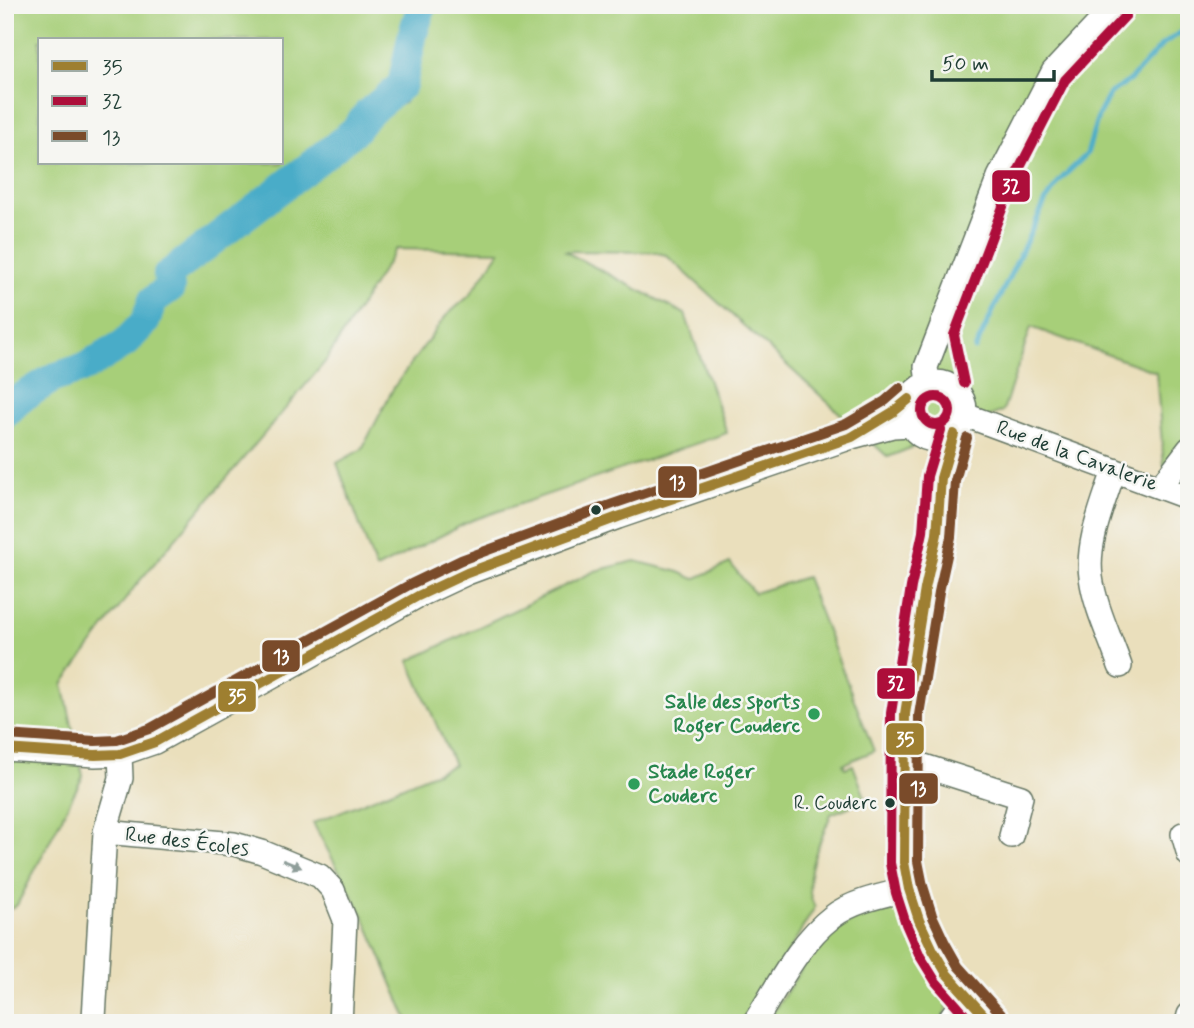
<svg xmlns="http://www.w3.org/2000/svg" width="1194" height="1028" viewBox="0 0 1194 1028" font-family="Mynerve,sans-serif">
<rect width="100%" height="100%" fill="#f6f6f2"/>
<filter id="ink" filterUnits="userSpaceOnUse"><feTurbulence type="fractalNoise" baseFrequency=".0143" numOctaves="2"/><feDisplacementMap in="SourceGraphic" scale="14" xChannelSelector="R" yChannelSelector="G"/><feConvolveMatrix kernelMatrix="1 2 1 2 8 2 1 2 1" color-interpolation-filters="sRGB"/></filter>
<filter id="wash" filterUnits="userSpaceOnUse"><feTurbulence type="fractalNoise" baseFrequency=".00686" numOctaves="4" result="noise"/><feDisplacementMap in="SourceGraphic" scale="28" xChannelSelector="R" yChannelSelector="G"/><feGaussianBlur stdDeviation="1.57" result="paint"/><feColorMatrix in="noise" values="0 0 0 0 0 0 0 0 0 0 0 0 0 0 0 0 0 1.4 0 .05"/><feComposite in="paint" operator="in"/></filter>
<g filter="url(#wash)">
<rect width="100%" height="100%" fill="#eadfbc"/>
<path fill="#a7cf79" stroke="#638656" stroke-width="2" fill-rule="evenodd" d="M5,5H1189V485L1164,467L1156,372L1031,327L1003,411L888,457L666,255L652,252L564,251L685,314L727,433L470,521L376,569L337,463L362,449L394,387L446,316L469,296L500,251L396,249L325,362L136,585L63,684L83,776L17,905L5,912ZM40,40H282V163H40Z
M635,561L679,572L694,579L730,563L754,593L806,577L874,751L843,764L845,768L853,765L866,800L831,814C821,842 799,879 815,907L758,1003L740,1023H409L365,919L313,823L454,765L409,661L595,571Z
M889,906C910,916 914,935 925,954C933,969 942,983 951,998L941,1023H766L810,956L841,926Z"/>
<path fill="#49acc8" stroke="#34747e" stroke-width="2" d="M422,5H428L416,42L409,96L404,103L372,116L341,150L271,203L243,233L174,277C170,286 164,291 160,299C155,307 155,320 149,329C139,344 103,364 86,372C72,378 55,381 41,390C28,399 19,416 5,422V414L21,398L53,378L86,367L125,343L143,325L153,300L166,284L168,275L331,151L355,130L368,113L402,86L413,33Z"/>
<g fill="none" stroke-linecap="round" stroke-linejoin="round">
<path stroke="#49acc8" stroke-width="5" d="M975,349L1046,200L1062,178L1087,154L1098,116L1110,93L1129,81L1163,44L1189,27"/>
<path stroke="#49acc8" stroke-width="30" d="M5,414L21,398L53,378L86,367L125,343L145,322L153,300L170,288L168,275L331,150L355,130L368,113L402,85L413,33L422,5"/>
</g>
</g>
<g filter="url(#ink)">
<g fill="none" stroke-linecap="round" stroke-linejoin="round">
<defs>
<path id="minor" d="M907 411a29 29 0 1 1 58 0a29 29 0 1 1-58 0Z
M928,383L926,367L999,177L1053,72L1116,5
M965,415L1189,498
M954,434L941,478L937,534L925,589L905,714L904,862L909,889L919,920L933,950L947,974L991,1023
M1114,470C1104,503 1086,542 1091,577C1095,607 1110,637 1120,666
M1160,487L1189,449
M5,749L95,755L120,754L155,742L418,596L467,573L618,517L852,437L893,426L910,425
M905,760L1021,797L1011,836
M105,832L234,844L262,852L320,876L333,890L345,920L340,1023
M1183,834L1189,855
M94,1018L105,832L121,778L120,754
M754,1023C777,988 798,943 832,917C852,901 884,895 909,889
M947,1023L965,997
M1187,1023L1189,1015"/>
</defs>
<use href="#minor" stroke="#667664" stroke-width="26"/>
<use href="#minor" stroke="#fff" stroke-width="23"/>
<defs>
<path id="bus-1" d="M954,434L941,478L937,534L925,589L905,714L904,862L909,889L919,920L933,950L947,974L991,1023
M5,749L95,755L120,754L155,742L418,596L467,573L618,517L852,437L893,412L909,399"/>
<path id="bus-2" d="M964,383L954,335L1012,183L1065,80L1126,15
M922 411a14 14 0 1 1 28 0a14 14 0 1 1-28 0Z
M941,430L927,476L923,532L911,587L891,713L890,863L896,893L906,924L920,956L936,982L972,1023"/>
<path id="bus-3" d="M967,438L955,481L951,537L939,592L919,715L918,861L923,886L932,915L945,943L958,966L1001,1014
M6,735L95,741L117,740L149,729L411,584L461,560L613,504L846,424L885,401L900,388"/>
</defs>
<use href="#bus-1" stroke="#f6f6f2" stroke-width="16"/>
<use href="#bus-2" stroke="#f6f6f2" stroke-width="16"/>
<use href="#bus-3" stroke="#f6f6f2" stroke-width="16"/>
<use href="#bus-1" stroke="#9e7f30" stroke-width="10"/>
<use href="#bus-2" stroke="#ad0e3a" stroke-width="10"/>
<use href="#bus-3" stroke="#7a4b2a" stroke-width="10"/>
</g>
<defs><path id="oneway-solid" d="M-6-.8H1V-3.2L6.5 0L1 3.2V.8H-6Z" transform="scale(1.75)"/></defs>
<use fill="#8f9e9a" href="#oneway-solid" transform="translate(292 864) rotate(22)"/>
</g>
<g fill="#1f3d34" stroke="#f6f6f2" stroke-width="2.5">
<circle cx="596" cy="510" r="6"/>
<circle cx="890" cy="803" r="6"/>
</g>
<g fill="#2e9e5b" stroke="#f6f6f2" stroke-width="2.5">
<circle cx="814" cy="714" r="7"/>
<circle cx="634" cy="784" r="7"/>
</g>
<g text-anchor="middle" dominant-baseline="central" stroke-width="5" stroke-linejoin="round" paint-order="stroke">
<g font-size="19" fill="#1f3d34" stroke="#f6f6f2" text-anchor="end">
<text x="877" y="803">R. Couderc</text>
</g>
<g font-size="21" fill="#1f3d34" stroke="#f6f6f2">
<text transform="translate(1077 456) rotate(20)">Rue de la Cavalerie</text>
<text transform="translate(187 842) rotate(7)">Rue des Écoles</text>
</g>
<g font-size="21" font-weight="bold" fill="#27864d" stroke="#f6f6f2" text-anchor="end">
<text x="800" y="702">Salle des sports<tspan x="800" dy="24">Roger Couderc</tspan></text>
<text x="648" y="772" text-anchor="start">Stade Roger<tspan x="648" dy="24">Couderc</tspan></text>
</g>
</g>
<g stroke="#f6f6f2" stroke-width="2.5">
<rect x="991" y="169" width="40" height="34" rx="7" fill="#ad0e3a"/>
<rect x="657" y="465" width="41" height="34" rx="7" fill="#7a4b2a"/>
<rect x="261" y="639" width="40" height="34" rx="7" fill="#7a4b2a"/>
<rect x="876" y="667" width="40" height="33" rx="7" fill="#ad0e3a"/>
<rect x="217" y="680" width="40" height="33" rx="7" fill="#9e7f30"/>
<rect x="885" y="722" width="40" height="34" rx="7" fill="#9e7f30"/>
<rect x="898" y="772" width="41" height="33" rx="7" fill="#7a4b2a"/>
</g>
<g font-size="19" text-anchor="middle" font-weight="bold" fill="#fff">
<text x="1011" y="193">32</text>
<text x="677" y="489">13</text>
<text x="281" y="663">13</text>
<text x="896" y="690">32</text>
<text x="237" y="703">35</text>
<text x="905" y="746">35</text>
<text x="918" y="795">13</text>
</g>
<rect width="1194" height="1028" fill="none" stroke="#f6f6f2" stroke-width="28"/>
<rect x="38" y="38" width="245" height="126" fill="#f6f6f2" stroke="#a0aca6" stroke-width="2"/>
<rect x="52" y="61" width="35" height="10" fill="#9e7f30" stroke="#a0aca6" stroke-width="2"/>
<text x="102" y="74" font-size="21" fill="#1f3d34">35</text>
<rect x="52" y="96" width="35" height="10" fill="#ad0e3a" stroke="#a0aca6" stroke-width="2"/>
<text x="102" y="108" font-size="21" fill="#1f3d34">32</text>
<rect x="52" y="131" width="35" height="10" fill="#7a4b2a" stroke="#a0aca6" stroke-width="2"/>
<text x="102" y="144" font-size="21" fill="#1f3d34">13</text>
<path d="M932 70v10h122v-10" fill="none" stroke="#1f3d34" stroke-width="3.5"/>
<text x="942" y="70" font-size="21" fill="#1f3d34" stroke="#f6f6f2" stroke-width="5" paint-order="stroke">50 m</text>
</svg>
